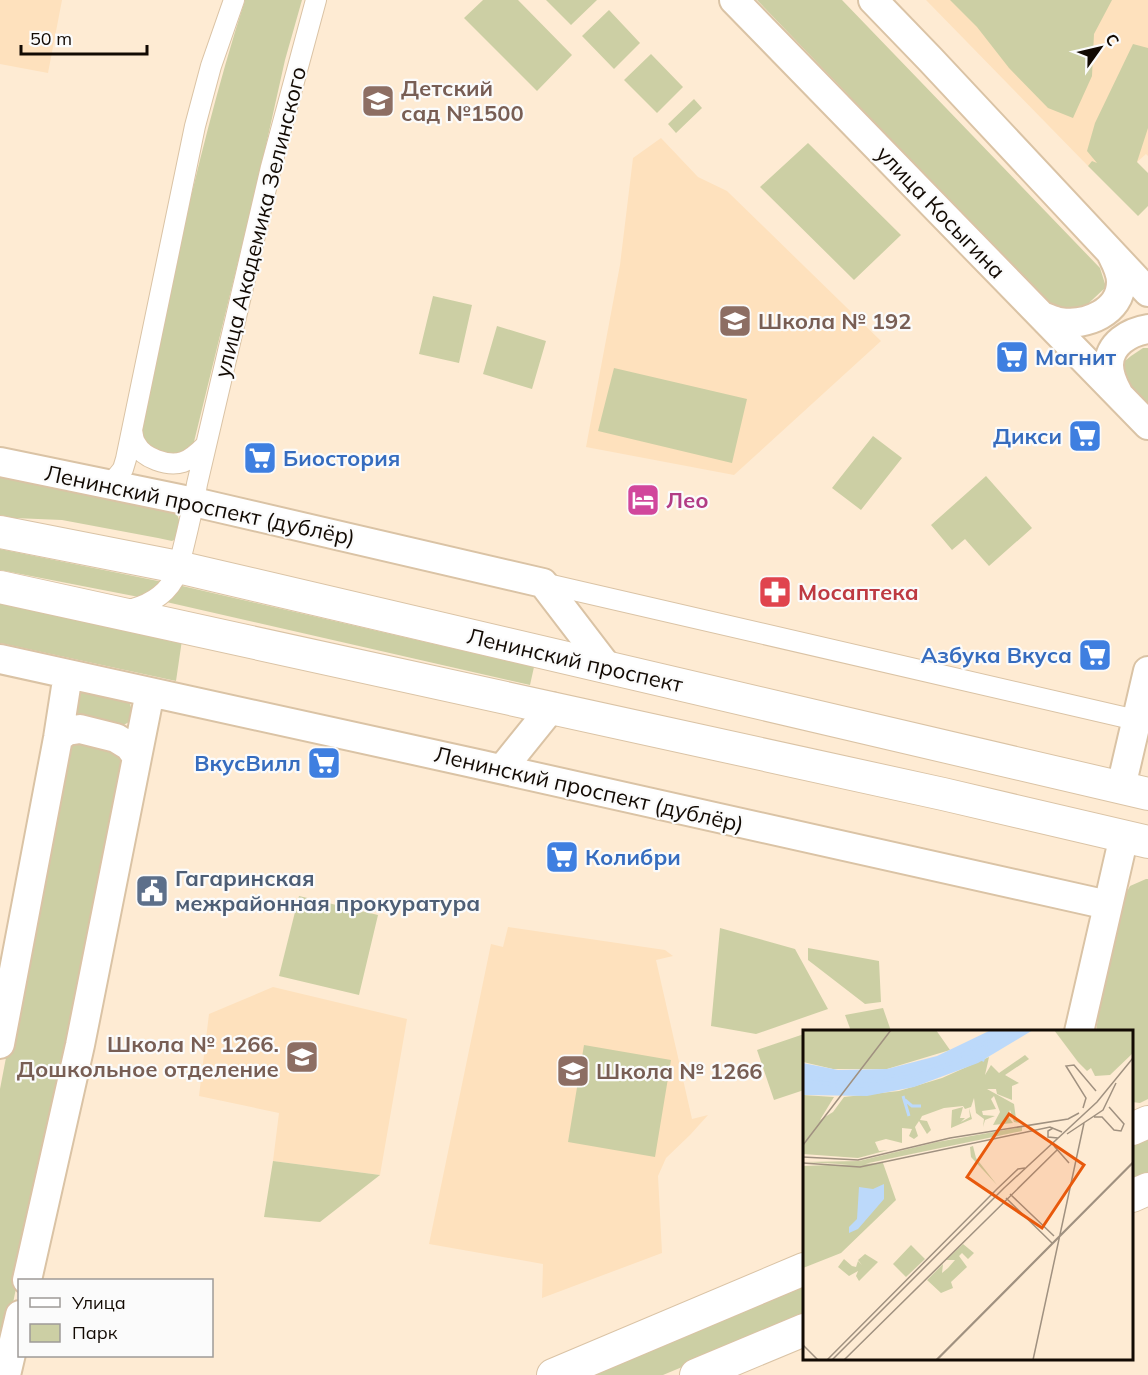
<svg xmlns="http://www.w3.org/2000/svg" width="1148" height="1375" viewBox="0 0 1148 1375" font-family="Mulish,sans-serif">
<rect width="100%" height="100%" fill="#feebd3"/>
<path fill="#fee1bd" d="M0,0H62L48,73L0,64Z
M926,0H1148V156L1146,154L1137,162L1123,171L1106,169L1092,161L1088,166Z
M661,138L698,177L727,191L881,341L734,475L586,447L620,265L633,158Z
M508,927L665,950L673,956L656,960L692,1119L708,1115L690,1135L666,1158L658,1176L662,1253L542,1298L543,1264L429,1244L491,944L503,947Z
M273,987L407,1019L380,1175L273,1161L279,1113L199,1096L209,1014Z"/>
<path fill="#cccfa4" d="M245,0H302L285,60L260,172L192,450L188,455L158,454L137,438C170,291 199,143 245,0Z
M483,0H518L572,55L537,91L464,18Z
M546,0H597L571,25Z
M757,0H842L1100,268L1106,287L1077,314L1056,311Z
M950,0H1112L1094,34L1092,76L1073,118L1048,108L1009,68L977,27Z
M609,10L640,43L614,69L582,36Z
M1133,44L1148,48V128L1137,162L1148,173V206L1138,216L1088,166L1092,161L1097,163L1087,151L1095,123Z
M651,54L683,87L657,113L624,80Z
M694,99L702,108L676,133L668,124Z
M808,143L901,235L854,280L760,187Z
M433,296L472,305L459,363L419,354Z
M497,326L546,341L532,389L483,374Z
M1143,348H1148V410L1119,380L1120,365L1131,356Z
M614,368L747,399L732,463L598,431Z
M873,436L902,458L861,510L832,488Z
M0,472L172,509C183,519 179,526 176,539L172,541L158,538L62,520L14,518L0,515Z
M986,476L1032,528L989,566L965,539L952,550L931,525Z
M0,549L163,582L144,598L0,570Z
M178,585L534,667L530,685L162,601Z
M0,602L182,640L176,681L0,643Z
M85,689L129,699L132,712L129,722L120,727L79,715L75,707L80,692Z
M81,734L124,757L0,1367V1089L67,739Z
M1146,879H1148V1099L1140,1103L1132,1102V1032H1096L1111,921L1130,886Z
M299,896L378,915L359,995L279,976Z
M720,928L795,949L828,1009L756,1034L711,1026Z
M808,948L879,961L881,1002L865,1004L808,960Z
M883,1008L891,1031H851L845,1015Z
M804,1034V1090L774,1100L757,1050Z
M584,1045L671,1060L655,1157L568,1142Z
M1148,1139V1176L1132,1182V1146Z
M273,1161L380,1175L320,1222L264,1217Z
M804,1281V1316L663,1375H579Z"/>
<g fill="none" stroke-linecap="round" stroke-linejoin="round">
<defs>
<path id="street" d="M132,430C133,435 133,440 136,444C143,458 168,467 183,462C192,459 199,452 206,445
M111,484L123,469L126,459L195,126L211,66L234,0
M543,583L1136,720
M124,611C144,607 164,597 174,579C178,573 179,564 181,557C187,533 193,509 197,484L271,167L316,0"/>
<path id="secondary" d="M734,0L1148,425
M873,0L930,59L1148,292
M1042,316C1048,318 1054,321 1060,322C1086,326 1121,312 1121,282C1121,272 1116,263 1112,255
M1118,393C1113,384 1109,375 1109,365C1109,344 1129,332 1148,329
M0,462L194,502L543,583L608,668
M0,659L482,765L1108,905
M58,738L67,731L80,729L116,738L129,746L137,757
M502,769L552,707
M1121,787L1148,671
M1079,1032L1124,836
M0,1044L58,738L68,674
M27,1280L80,1045L150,692
M6,1375L20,1315"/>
<path id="primary" d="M0,532L178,567L1148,794
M0,587L943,794L1148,842
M1132,1129L1148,1122
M1132,1196L1148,1189
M553,1375L804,1269
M696,1375L804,1330"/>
</defs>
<use href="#street" stroke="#dac3a5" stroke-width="22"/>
<use href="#secondary" stroke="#dac3a5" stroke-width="32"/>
<use href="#primary" stroke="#dac3a5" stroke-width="34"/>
<use href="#street" stroke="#fff" stroke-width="20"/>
<use href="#secondary" stroke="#fff" stroke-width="28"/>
<use href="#primary" stroke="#fff" stroke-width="32"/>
</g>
<defs>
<symbol id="school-square" viewBox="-11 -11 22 22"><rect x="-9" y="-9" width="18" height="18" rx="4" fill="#8d6e63" stroke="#fbfbfb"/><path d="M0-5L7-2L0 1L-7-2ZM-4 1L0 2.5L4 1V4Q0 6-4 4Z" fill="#fff"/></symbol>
<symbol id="supermarket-square" viewBox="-11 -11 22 22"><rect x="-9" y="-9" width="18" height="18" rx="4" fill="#3f7fe0" stroke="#fbfbfb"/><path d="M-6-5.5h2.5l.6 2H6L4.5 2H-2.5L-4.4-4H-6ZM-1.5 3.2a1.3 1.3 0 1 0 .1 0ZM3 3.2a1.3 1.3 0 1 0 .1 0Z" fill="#fff"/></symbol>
<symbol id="hotel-square" viewBox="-11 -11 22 22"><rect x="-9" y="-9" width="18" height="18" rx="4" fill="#d1479c" stroke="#fbfbfb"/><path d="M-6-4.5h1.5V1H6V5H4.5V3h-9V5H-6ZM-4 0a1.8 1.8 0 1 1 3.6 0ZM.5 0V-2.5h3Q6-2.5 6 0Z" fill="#fff"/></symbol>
<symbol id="pharmacy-square" viewBox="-11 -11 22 22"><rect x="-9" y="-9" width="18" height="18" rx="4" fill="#e0444e" stroke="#fbfbfb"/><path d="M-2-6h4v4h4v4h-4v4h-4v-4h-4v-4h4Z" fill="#fff"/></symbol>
<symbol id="civic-square" viewBox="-11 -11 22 22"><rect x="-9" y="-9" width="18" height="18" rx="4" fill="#5c6f8a" stroke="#fbfbfb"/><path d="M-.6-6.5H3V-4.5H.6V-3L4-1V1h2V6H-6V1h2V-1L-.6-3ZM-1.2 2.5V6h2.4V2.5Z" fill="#fff"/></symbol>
</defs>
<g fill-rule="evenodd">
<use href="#school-square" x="359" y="82" width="38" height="38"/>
<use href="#school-square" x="716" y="302" width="38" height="38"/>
<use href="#supermarket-square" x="993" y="338" width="38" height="38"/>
<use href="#supermarket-square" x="1066" y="417" width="38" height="38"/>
<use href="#supermarket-square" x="241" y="439" width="38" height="38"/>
<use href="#hotel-square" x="624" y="481" width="38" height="38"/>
<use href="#pharmacy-square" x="756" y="573" width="38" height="38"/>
<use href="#supermarket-square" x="1076" y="636" width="38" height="38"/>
<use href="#supermarket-square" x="305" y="744" width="38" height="38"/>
<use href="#supermarket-square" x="543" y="838" width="38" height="38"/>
<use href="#civic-square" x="133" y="872" width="38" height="38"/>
<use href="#school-square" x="283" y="1038" width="38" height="38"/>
<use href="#school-square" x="554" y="1052" width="38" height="38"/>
</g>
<g text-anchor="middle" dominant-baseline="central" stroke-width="4.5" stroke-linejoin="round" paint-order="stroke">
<g font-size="22" font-weight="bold" fill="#785e54" stroke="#fbfbfb" text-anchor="start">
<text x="401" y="88">Детский<tspan x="401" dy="25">сад №1500</tspan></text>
<text x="758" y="321">Школа № 192</text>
<text x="279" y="1044" text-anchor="end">Школа № 1266.<tspan x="279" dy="25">Дошкольное отделение</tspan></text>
<text x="596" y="1071">Школа № 1266</text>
</g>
<g font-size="22" fill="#120a03" stroke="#fbfbfb">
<text transform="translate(941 212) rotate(46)">улица Косыгина</text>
<text transform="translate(260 222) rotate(-76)">улица Академика Зелинского</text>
<text transform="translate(200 505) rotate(12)">Ленинский проспект (дублёр)</text>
<text transform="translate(575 660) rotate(13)">Ленинский проспект</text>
<text transform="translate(589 789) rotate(13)">Ленинский проспект (дублёр)</text>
</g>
<g font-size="22" font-weight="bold" fill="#366cbe" stroke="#fbfbfb" text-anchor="start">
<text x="1035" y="357">Магнит</text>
<text x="1062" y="436" text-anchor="end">Дикси</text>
<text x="283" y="458">Биостория</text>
<text x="1072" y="655" text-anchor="end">Азбука Вкуса</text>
<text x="301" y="763" text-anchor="end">ВкусВилл</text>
<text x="585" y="857">Колибри</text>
</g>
<g font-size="22" font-weight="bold" fill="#b23c85" stroke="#fbfbfb" text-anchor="start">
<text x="666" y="500">Лео</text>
</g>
<g font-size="22" font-weight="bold" fill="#be3a42" stroke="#fbfbfb" text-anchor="start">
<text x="798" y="592">Мосаптека</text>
</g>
<g font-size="22" font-weight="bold" fill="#4e5e75" stroke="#fbfbfb" text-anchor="start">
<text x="175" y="878">Гагаринская<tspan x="175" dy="25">межрайонная прокуратура</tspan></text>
</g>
</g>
<g transform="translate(803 1030)">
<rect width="330" height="330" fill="#feebd3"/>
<path d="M0,0H133L147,20L84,39H30L0,32ZM251,0H330V23L307,45L292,46L288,38L284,41L275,32ZM222,25L226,29L202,45L216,53L209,56V70L194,64L193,59H184L211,74L213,89L217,93L211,92L207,80L205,86L210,93L190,95L197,82L191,66L188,69L193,79L179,81L180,85L192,86L182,90L180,97L181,89L173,83L171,68L168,77L162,79L160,76L141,78L119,86L117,90L124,91L128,100L124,104L116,91L112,97L115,106L111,109L106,106L109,99L99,98V113L83,109L72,112L76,121L85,120L55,128L0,124V65L31,67L17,90L30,82L41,67L96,61L139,48L186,27L182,45L188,35L196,43ZM160,77L157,88H162L158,92L167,87L166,78L169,89L148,98L149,80ZM219,97V101L56,135L0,132L56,131L134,112ZM170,116L173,128L194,155L168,127L167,117ZM80,133L93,170L38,223L0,238V136ZM160,214L171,223L165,229L159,223L156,226L164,237L148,252L150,258L138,263L124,250L140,234L139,243L145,238L152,230H143ZM108,215L122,229L103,247L90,234ZM62,224L75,232L56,251L53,246L55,241L46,246L35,237L41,229L49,236L53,237L55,231L59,235L55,230Z" fill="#cccfa4"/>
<path d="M188,0H230L175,33L111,57L64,66L0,65V33L35,40L84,39L134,26ZM81,154V169L55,199L46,203V197L54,189L56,157L70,159Z" fill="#bcd9fa"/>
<path fill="none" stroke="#bcd9fa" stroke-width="3" d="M0,46L42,53M0,50L42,57M50,53L113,42L152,28L207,0M49,57L109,49L167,26L180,30L184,18L216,0M100,66L106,86M102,70L109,76H118"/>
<path fill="none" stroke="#a09180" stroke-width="1.5" d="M280,78L283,68L263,36L271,35L293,61M291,87H299L311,100L318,101L321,94L306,77M250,98L245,101V107L255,108M264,104L300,80L313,53M0,115L88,0M251,116L266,133M0,127L55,130L147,108L265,89L276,83M0,133L57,137L247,97L259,102M207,164L251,206M203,168L249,213M0,315L15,330M24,330L194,159L215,139L222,138M29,330L201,158L294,72L330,28M41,330L254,120M133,330L330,132M134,330L330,133M230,330L281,93"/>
<path fill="#e8590c" fill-opacity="0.15" stroke="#e8590c" stroke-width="3" d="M206,84L281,135L239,198L164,147Z"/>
<rect width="330" height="330" fill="none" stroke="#120a03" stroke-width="3"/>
</g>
<rect x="18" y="1279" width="195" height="78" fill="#fbfbfb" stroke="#9e9b98" stroke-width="1.5"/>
<rect x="30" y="1298" width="30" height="9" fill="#ffffff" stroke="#9e9b98" stroke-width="1.5"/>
<text x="72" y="1309" font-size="18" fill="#120a03">Улица</text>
<rect x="30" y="1324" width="30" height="18" fill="#cccfa4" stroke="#9e9b98" stroke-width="1.5"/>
<text x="72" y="1339" font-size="18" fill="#120a03">Парк</text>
<g transform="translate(1100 48) rotate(56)" stroke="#fbfbfb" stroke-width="4.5" paint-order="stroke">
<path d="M0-4.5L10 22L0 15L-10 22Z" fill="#120a03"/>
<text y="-9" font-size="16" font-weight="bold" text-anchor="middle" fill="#120a03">С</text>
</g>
<path d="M21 45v9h126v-9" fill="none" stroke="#120a03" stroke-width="3"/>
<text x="30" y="45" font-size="18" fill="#120a03" stroke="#fbfbfb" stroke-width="4.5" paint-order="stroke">50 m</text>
</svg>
